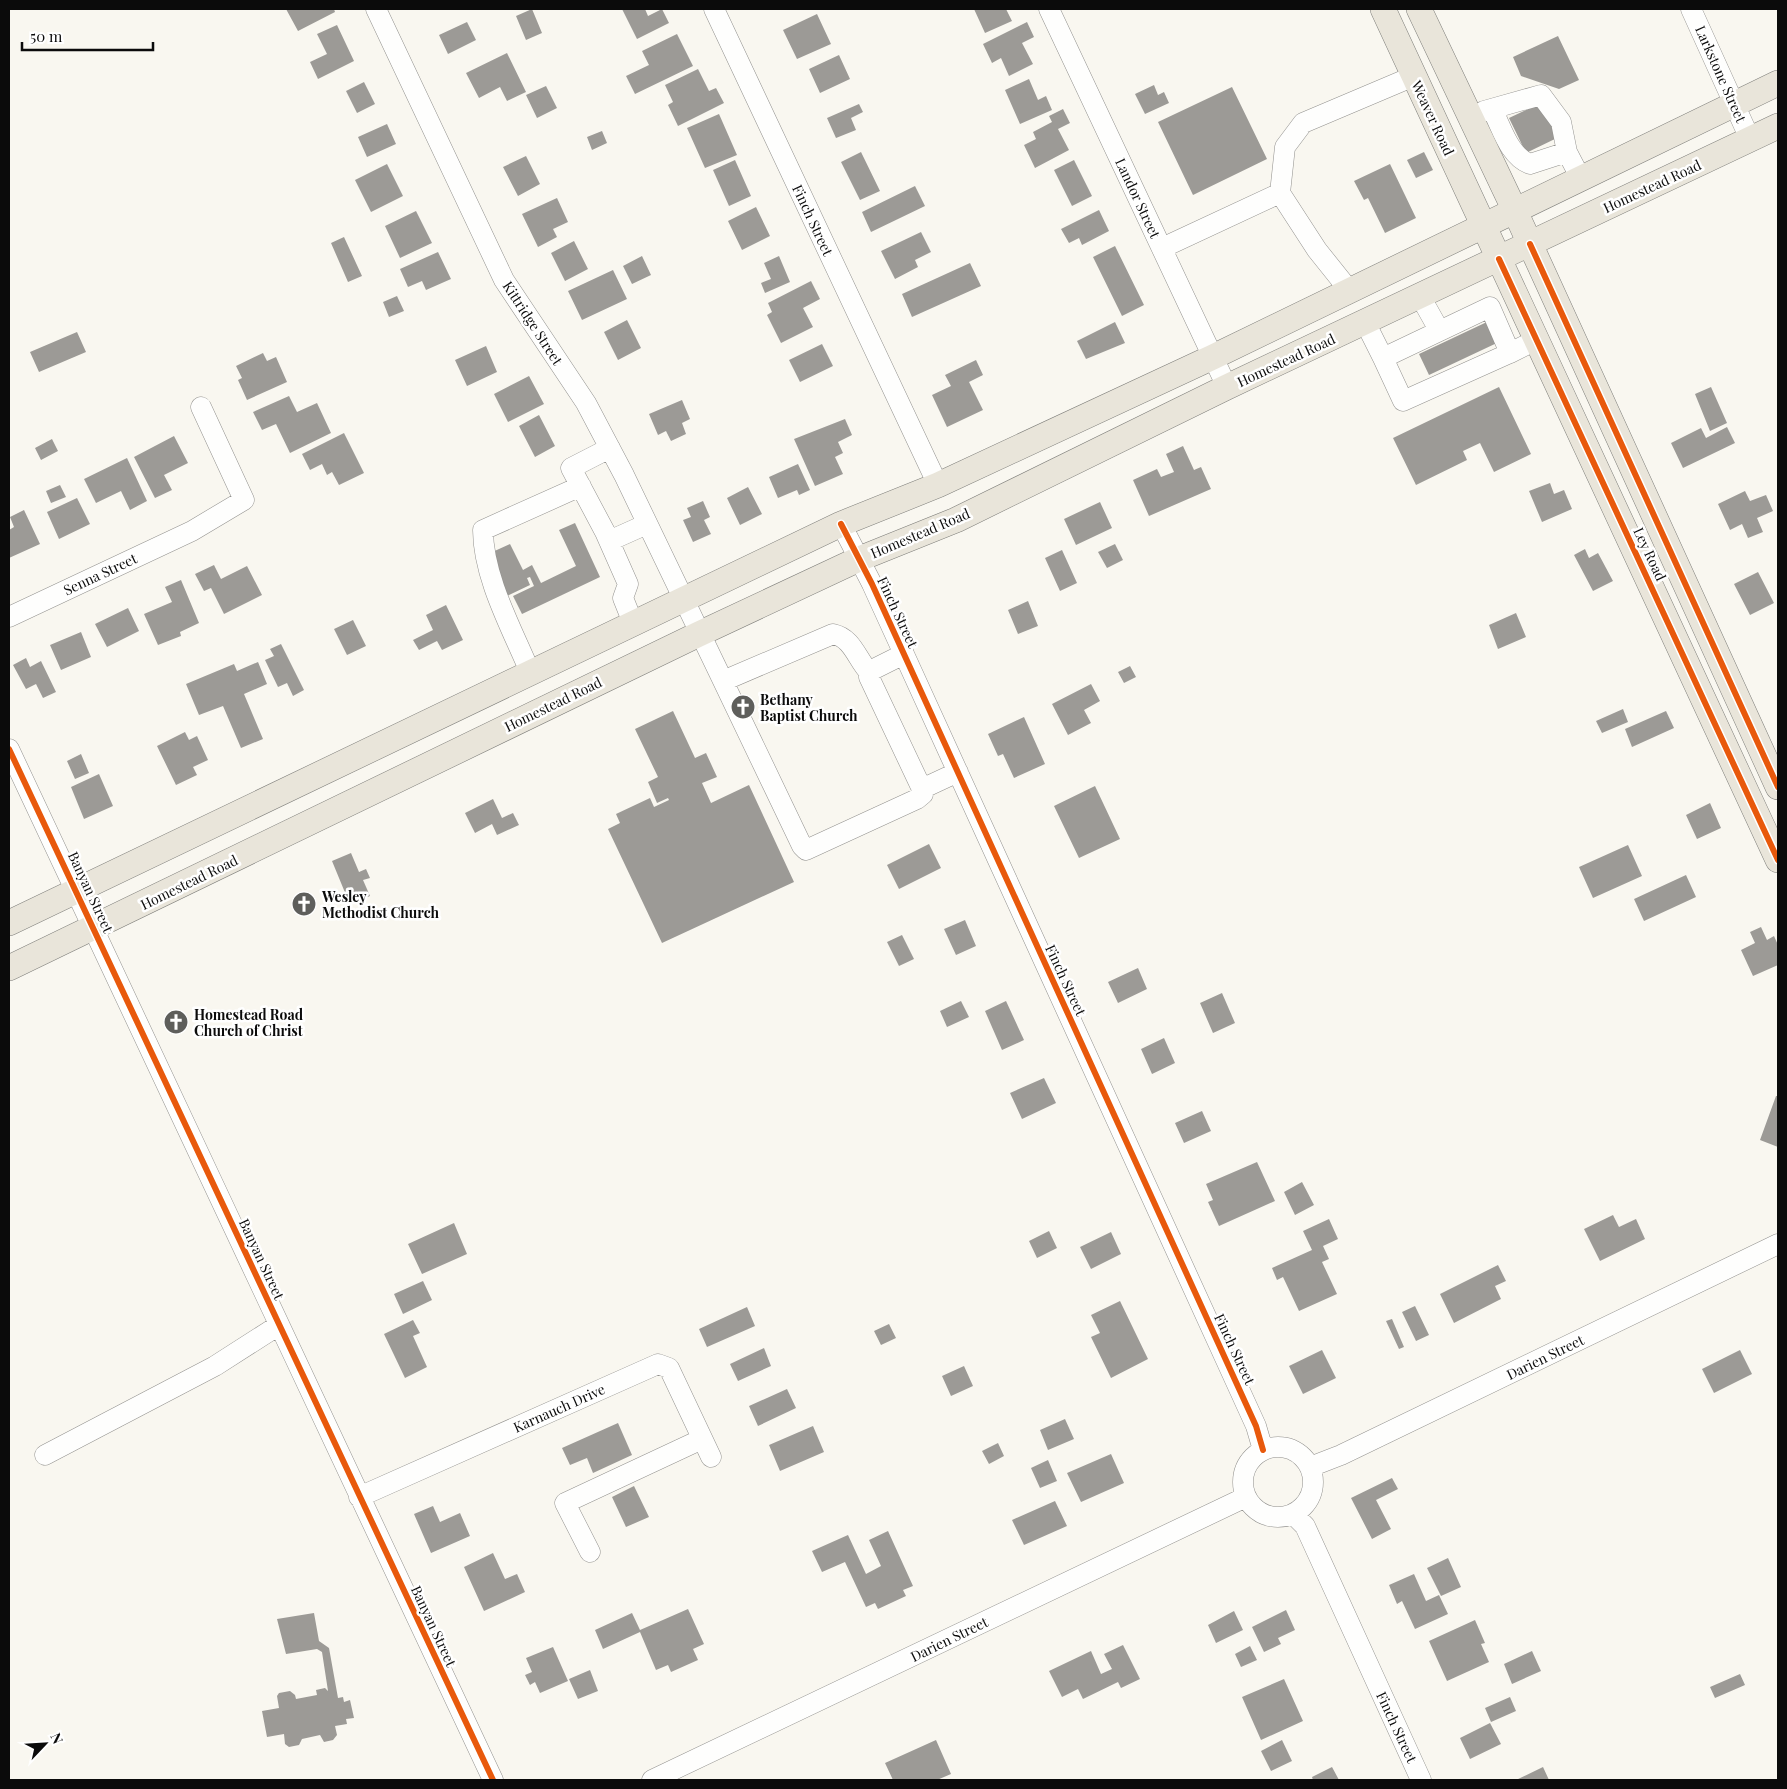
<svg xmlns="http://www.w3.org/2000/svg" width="1787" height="1789" viewBox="0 0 1787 1789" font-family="'Playfair Display',serif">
<rect width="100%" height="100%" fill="#f9f7f0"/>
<path fill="#9c9a96" d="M286,9H334L335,12L298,31Z
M532,9L542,33L526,40L516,16Z
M622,9H645L648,16L662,9L669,23L637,39Z
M974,9H1006L1012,21L985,33Z
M817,14L831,44L797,59L783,30Z
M467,22L476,40L448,54L439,35Z
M1027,22L1034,37L1022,43L1033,64L1009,76L1001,58L992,63L983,44Z
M337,25L354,61L318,79L310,62L327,54L317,34Z
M677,34L693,66L635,94L626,76L649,65L642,51Z
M1558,36L1579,80L1559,89L1521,76L1513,57Z
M507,53L526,92L507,101L500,87L479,98L466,73Z
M839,55L850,79L820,93L809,69Z
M698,69L709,91L716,88L724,103L678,126L668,105L673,102L665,85Z
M1029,79L1038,100L1046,96L1052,110L1020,124L1005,90Z
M364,82L375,104L357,113L346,91Z
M1154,85L1158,95L1164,92L1169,103L1145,114L1135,94Z
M546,86L557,108L537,118L526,95Z
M1232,87L1267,159L1193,195L1158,122Z
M1543,102L1559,137L1526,153L1509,118Z
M859,104L863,112L851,118L856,130L836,138L827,118Z
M1063,109L1070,123L1058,129L1069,150L1035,168L1024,145L1036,139L1033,132L1052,122L1049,116Z
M719,114L737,155L705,168L687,128Z
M387,124L396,144L367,157L358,137Z
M602,131L607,143L592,150L587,137Z
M861,152L880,191L860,200L841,162Z
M1424,152L1433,170L1416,178L1407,160Z
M526,156L540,184L518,196L503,167Z
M735,160L751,196L729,206L713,170Z
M1074,160L1092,196L1072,206L1054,170Z
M387,164L403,196L371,212L355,180Z
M1390,164L1416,218L1385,233L1368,198L1364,200L1354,181Z
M915,186L925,206L871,232L862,212Z
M557,198L568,222L553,229L557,237L538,247L522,214Z
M756,207L770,236L742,250L728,221Z
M1099,210L1109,231L1082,245L1079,238L1069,243L1061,229Z
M416,211L432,243L400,258L385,226Z
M921,232L931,252L915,260L918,267L895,279L881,251Z
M344,237L362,276L348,282L331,243Z
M574,241L588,269L565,281L551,253Z
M1115,246L1144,305L1122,316L1093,257Z
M438,252L451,279L426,290L422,281L408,287L400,269Z
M642,256L651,275L632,284L623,266Z
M779,256L790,282L765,293L761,283L771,279L764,263Z
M970,263L981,286L912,317L902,294Z
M613,270L627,299L582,320L568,291Z
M811,281L820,299L803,308L813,327L781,343L767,315L772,312L768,303Z
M397,296L404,311L389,317L383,302Z
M627,320L641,348L618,360L604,332Z
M1489,321L1499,342L1429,375L1419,354Z
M1115,322L1125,343L1086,359L1077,341Z
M77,332L86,352L39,372L30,352Z
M822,344L833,366L800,382L789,360Z
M486,346L497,372L467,386L455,360Z
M263,353L267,361L276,357L287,382L247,400L238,380L242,378L236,366Z
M976,360L983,375L969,382L983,410L947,427L932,395L951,386L945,375Z
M529,376L544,404L508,422L494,394Z
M1499,387L1531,454L1494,472L1480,443L1463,451L1467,460L1416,485L1393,438Z
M1711,387L1727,423L1710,431L1695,394Z
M289,396L297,412L317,403L331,433L290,453L276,424L262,430L253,412Z
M682,400L690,419L682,423L686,434L671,441L666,431L658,435L649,414Z
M539,415L555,446L535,457L519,426Z
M845,419L852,435L838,442L843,453L835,457L843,474L815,486L794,439Z
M1727,427L1735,443L1683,468L1671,443L1701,428L1706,438Z
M344,433L364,473L339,485L332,472L327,475L322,464L310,470L302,454Z
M174,436L188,463L164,475L172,490L155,498L134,457Z
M52,439L58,451L41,460L35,448Z
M1183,446L1194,470L1201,467L1211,489L1149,516L1133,480L1157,469L1161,477L1174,472L1166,454Z
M127,458L147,501L130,510L121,491L96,503L84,479Z
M798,464L810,490L799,495L797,490L778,498L769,477Z
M1550,483L1554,494L1564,490L1572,509L1542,522L1529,491Z
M60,485L66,497L51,503L46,491Z
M748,487L762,514L740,525L727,498Z
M1745,491L1750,501L1766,495L1773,511L1757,518L1763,532L1748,538L1742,524L1730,530L1718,504Z
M77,498L90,524L59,539L47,512Z
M703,501L710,517L704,520L711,534L693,542L683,520L691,517L687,508Z
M1100,502L1112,528L1076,545L1064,519Z
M24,510L40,544L9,558V530L14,527L10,517Z
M575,523L600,577L522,614L513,596L534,586L530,577L527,578L530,585L507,596L488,554L510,544L523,570L532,565L541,583L576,566L559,530Z
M1115,544L1123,560L1107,568L1098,552Z
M1585,549L1589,558L1598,553L1613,581L1593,591L1574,555Z
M1062,550L1077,583L1060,591L1045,558Z
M214,565L221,579L247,566L262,595L224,614L211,588L204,591L195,574Z
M1758,572L1774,603L1750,615L1734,584Z
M181,580L199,623L180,632L181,636L158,645L144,614L172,602L165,587Z
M1028,601L1038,626L1018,634L1008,610Z
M446,605L463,640L442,650L437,641L419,650L413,640L433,630L426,615Z
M128,608L139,631L107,647L95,624Z
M1516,613L1526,637L1498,649L1489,625Z
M353,620L366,646L347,655L334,629Z
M81,632L91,657L61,670L50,645Z
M281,644L304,690L293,696L287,683L278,687L265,660L274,656L270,649Z
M26,658L30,667L41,661L56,692L43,698L36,684L26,689L13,665Z
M258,662L267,684L244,694L263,739L241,748L223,706L199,715L186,684L234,664L237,671Z
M1130,666L1136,677L1124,683L1118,672Z
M1091,684L1100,701L1084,710L1091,723L1068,735L1052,704Z
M1623,709L1628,722L1602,733L1596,721Z
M673,711L695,758L706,753L717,777L702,783L711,803L749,785L794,882L662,943L608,829L620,823L616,814L650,798L654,807L669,800L668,798L657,803L648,782L658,777L635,729Z
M1666,711L1674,728L1632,747L1625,729Z
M1024,717L1045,764L1014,778L1003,754L998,756L988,734Z
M185,732L189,740L197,736L208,760L193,767L197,775L176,785L157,746Z
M81,754L89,773L75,779L67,761Z
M99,774L113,806L84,819L71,787Z
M1095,786L1120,839L1079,858L1054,806Z
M493,799L502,818L513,813L519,825L497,835L492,824L475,833L465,813Z
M1710,803L1721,828L1697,839L1686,815Z
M929,844L941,868L899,889L887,865Z
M1628,845L1642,876L1593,898L1579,867Z
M351,853L359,872L366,869L370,878L363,880L370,896L358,901L354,892L346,895L332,861Z
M1686,875L1696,897L1644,921L1634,899Z
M965,920L976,946L956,955L944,929Z
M1761,927L1767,940L1774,936L1778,945V965L1753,976L1741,950L1755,943L1750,932Z
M902,935L914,959L899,966L887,942Z
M1138,968L1147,989L1118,1003L1108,982Z
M1222,993L1235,1023L1213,1033L1200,1003Z
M961,1001L969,1017L947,1027L940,1011Z
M1006,1001L1024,1040L1002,1050L985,1011Z
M1164,1038L1175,1063L1152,1074L1141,1049Z
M1044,1078L1056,1103L1022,1119L1010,1093Z
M1776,1096H1778V1147L1760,1140Z
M1202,1111L1211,1131L1184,1143L1175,1123Z
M1257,1162L1275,1201L1219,1226L1208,1202L1213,1200L1206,1184Z
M1302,1182L1314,1205L1295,1215L1284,1192Z
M1613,1215L1619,1227L1636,1219L1645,1239L1600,1261L1584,1229Z
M1329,1219L1338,1239L1323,1246L1329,1259L1322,1262L1337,1294L1299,1311L1283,1277L1277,1280L1272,1268L1312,1250L1303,1231Z
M454,1223L467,1254L422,1274L408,1244Z
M1049,1231L1057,1248L1037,1258L1029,1241Z
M1111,1232L1121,1254L1091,1269L1080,1247Z
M1498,1265L1506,1281L1495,1286L1501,1299L1454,1323L1440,1294Z
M423,1281L432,1300L403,1314L394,1294Z
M1120,1301L1148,1359L1111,1378L1091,1337L1100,1333L1091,1315Z
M1415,1306L1429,1335L1416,1341L1402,1312Z
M747,1307L755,1326L707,1347L699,1329Z
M1392,1319L1404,1347L1399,1349L1386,1321Z
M413,1320L420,1333L413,1336L427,1367L405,1378L384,1334Z
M889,1324L896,1338L881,1345L874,1331Z
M764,1348L771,1366L738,1381L730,1364Z
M1322,1350L1336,1378L1303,1394L1289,1366Z
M1740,1350L1752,1374L1714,1393L1702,1369Z
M964,1366L973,1386L951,1396L942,1376Z
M787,1389L796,1408L758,1426L749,1406Z
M1065,1419L1074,1439L1048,1450L1040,1430Z
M618,1423L632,1455L593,1473L587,1458L570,1465L562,1448Z
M813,1426L824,1452L780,1471L769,1445Z
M998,1443L1004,1456L989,1464L982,1451Z
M1111,1454L1124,1483L1081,1502L1067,1473Z
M1048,1460L1057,1481L1040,1488L1031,1468Z
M1392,1478L1398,1489L1376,1500L1391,1529L1372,1539L1351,1498Z
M634,1486L649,1517L626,1527L612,1497Z
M1055,1501L1067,1526L1024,1545L1012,1520Z
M433,1506L440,1522L460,1513L470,1536L431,1553L414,1514Z
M888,1531L913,1586L903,1590L906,1596L878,1609L875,1603L866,1607L845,1562L822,1572L812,1551L848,1535L866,1574L881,1566L869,1540Z
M493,1553L505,1579L517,1574L525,1592L484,1611L464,1567Z
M1448,1558L1461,1587L1441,1596L1427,1568Z
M1414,1574L1426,1601L1439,1595L1448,1614L1415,1629L1402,1601L1397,1604L1389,1585Z
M688,1609L704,1644L693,1649L698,1660L671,1672L668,1665L656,1670L640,1632L603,1649L595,1630L632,1613L640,1630Z
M1286,1610L1295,1630L1278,1638L1281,1644L1264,1652L1252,1627Z
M1234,1611L1243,1630L1216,1643L1208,1625Z
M314,1613L319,1641L329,1648L338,1698L343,1697L344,1702L350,1700L354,1718L346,1719L347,1724L335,1726L337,1735L333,1740L324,1742L320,1735L302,1739L299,1745L289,1747L285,1744L284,1734L267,1737L262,1711L279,1708L277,1696L279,1693L290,1691L295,1695L296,1699L317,1695L316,1690L325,1688L328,1691L322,1652L317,1649L286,1654L277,1619Z
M1475,1620L1485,1643L1481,1644L1489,1662L1447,1681L1429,1641Z
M1123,1645L1140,1679L1121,1688L1118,1682L1083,1699L1078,1689L1062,1697L1049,1671L1091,1651L1101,1674L1112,1669L1104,1654Z
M1250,1646L1257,1660L1241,1667L1235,1654Z
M553,1647L568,1681L540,1693L535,1682L530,1685L525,1675L532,1672L526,1658Z
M1532,1651L1541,1671L1512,1684L1504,1664Z
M590,1670L598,1691L578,1699L569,1679Z
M1740,1674L1745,1685L1715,1698L1710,1687Z
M1284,1679L1303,1721L1261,1740L1242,1697Z
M1510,1697L1516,1711L1491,1722L1485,1708Z
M1490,1723L1501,1744L1470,1759L1460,1738Z
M936,1740L951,1774L937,1780H893L885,1763Z
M1282,1740L1292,1761L1271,1771L1261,1751Z
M1332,1767L1339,1780H1313L1312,1777Z
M1543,1767L1549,1780H1516Z"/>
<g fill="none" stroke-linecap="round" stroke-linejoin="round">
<defs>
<path id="minor" d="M376,9L504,280L586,403L624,475L723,681L833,634C853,638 857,660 870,673
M714,9L938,485
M1049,9L1227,387
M1691,9L1750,139
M1492,109C1502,128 1509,156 1530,164L1567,152
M1471,118L1484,111L1541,95L1561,122L1567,152L1581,179
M1280,193L1317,250L1349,290
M1162,248L1280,193L1285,147L1303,123L1414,76
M1420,296L1439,330
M1365,322L1383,358L1490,307L1510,353L1536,340
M1383,358L1403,401L1510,353
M610,448L571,468L605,532L628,584L623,598L633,623
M841,524L872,584L1256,1426L1263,1450
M609,541L647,524
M9,617L192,531L244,500L201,407
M904,654L872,670L869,677L920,785L928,786L958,772
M530,672C512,629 483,577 483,530L581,486
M723,681L802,846L806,850L917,799L923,794V787
M9,749L493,1780
M1243 1482a35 35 0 1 1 70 0a35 35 0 1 1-70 0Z
M45,1455L215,1366L279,1325
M1310,1467L1341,1455L1778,1244
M359,1497L658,1364L669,1368L711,1457
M1293,1514L1305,1526L1421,1780
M590,1552L565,1503L702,1439
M652,1780L1246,1497"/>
<path id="major" d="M1383,9L1778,860
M1419,9L1515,211L1778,787
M9,923L841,524L938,485L1213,357L1778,83
M9,968L699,634L859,559L956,520L1227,387L1778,126"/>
</defs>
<use href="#minor" stroke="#92918e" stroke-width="21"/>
<use href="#major" stroke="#7f7f7b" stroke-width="26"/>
<use href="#minor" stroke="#fefefd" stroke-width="20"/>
<use href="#major" stroke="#e9e5da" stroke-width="25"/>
<defs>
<path id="cycleway" d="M1530,244L1778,787
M1499,259L1778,860
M841,524L872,584L1256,1426L1263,1450
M9,749L493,1780"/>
</defs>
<use href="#cycleway" stroke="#fff" stroke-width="9"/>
<use href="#cycleway" stroke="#e8590c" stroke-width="6"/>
</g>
<defs>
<symbol id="church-disc" viewBox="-11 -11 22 22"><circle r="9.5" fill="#5e5e5b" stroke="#fff"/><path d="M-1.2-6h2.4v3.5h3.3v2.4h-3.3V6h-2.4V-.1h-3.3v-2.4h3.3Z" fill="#fff"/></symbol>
</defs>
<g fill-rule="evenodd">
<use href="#church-disc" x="729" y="693" width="28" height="28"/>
<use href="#church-disc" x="290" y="890" width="28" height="28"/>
<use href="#church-disc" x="162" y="1008" width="28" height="28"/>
</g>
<g text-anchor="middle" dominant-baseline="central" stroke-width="5" stroke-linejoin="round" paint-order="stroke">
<g font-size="14" fill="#0b0b0b" stroke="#fff">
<text transform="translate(1721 74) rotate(66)">Larkstone Street</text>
<text transform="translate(1433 118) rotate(65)">Weaver Road</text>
<text transform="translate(1652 186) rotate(-25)">Homestead Road</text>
<text transform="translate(1138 198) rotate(65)">Landor Street</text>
<text transform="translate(813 220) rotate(65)">Finch Street</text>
<text transform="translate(533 323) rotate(57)">Kittridge Street</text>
<text transform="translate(1286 360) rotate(-25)">Homestead Road</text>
<text transform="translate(920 533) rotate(-23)">Homestead Road</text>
<text transform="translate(1650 554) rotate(65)">Ley Road</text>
<text transform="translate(100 574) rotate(-25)">Senna Street</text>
<text transform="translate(898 612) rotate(65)">Finch Street</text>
<text transform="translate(553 704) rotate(-26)">Homestead Road</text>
<text transform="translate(189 882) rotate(-26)">Homestead Road</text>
<text transform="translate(91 892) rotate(65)">Banyan Street</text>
<text transform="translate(1066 980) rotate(65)">Finch Street</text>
<text transform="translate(262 1259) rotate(65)">Banyan Street</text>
<text transform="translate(1235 1349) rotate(65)">Finch Street</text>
<text transform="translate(1545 1357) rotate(-26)">Darien Street</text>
<text transform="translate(559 1408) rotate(-24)">Karnauch Drive</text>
<text transform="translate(434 1626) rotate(65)">Banyan Street</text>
<text transform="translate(949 1639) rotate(-26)">Darien Street</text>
<text transform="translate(1397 1727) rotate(65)">Finch Street</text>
</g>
<g font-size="14" font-weight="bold" fill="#0b0b0b" stroke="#fff" text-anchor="start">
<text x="760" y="699">Bethany<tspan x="760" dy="16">Baptist Church</tspan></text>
<text x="322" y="896">Wesley<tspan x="322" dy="16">Methodist Church</tspan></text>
<text x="194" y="1014">Homestead Road<tspan x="194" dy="16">Church of Christ</tspan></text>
</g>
</g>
<rect width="1787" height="1789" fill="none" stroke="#0b0b0b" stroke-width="20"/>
<g transform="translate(45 1744) rotate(65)" stroke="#ffffff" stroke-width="4" paint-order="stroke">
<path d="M0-4L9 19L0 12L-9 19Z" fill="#0b0b0b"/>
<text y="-8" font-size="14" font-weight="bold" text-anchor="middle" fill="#0b0b0b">N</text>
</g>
<path d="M22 42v8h131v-8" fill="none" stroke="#0b0b0b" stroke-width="2.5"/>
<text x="30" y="42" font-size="15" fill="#0b0b0b" stroke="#ffffff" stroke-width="4" paint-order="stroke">50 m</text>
</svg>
